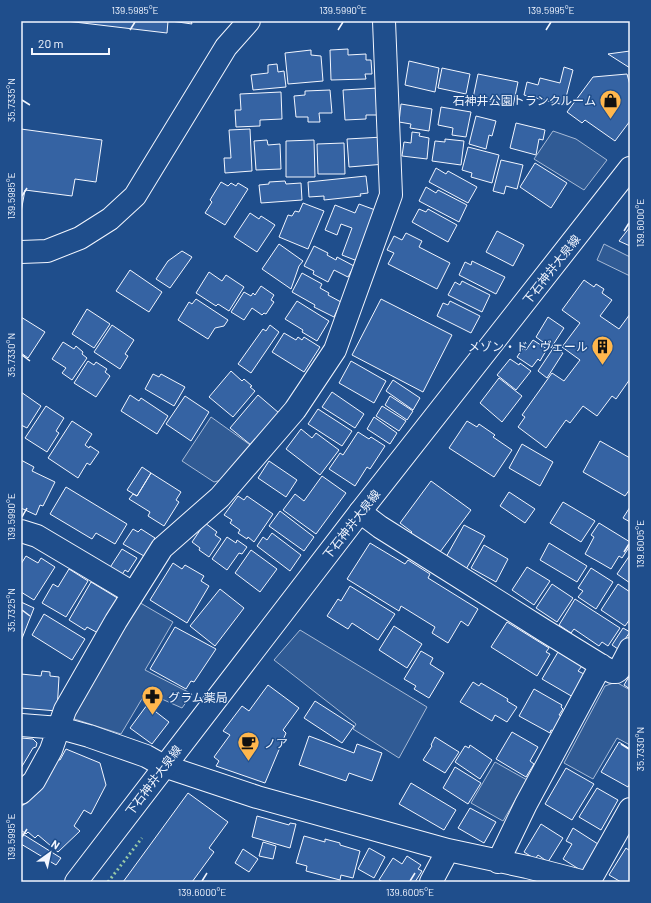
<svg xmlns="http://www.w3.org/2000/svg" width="651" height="903" viewBox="0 0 651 903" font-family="Barlow,'Noto Sans JP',sans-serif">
<rect width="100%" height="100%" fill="#1f4e8c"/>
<path fill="#305b95" stroke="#a8bbd7" d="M553,131L576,139L607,160L584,190L534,159Z
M604,244L630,257V276L597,260Z
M211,417L253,447L225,479L214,482L182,461Z
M137,601L173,622L145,670L192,694L182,708L146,692L121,734L65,716Z
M300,630L427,707L399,758L353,729L356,724L274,660Z
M616,682L630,690V745L617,738L593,779L564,763L605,686Z
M495,762L527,780L503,821L471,803Z"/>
<path fill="#3563a3" stroke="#f2f6ff" d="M66,21H168L167,33Z
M171,21H191L192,24Z
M348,49V55L366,54V60H371L372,74H365L366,79L331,80L330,50Z
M311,50V55L321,56L323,81L288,84L285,53Z
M630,51V68L608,54Z
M409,61L439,68L435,92L405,85Z
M277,64L278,72L284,71L286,87L253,90L251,75L268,73V65Z
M564,67L573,70L564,105L524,95L527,82L538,85L540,78L560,83Z
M442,68L470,74L466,94L438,88Z
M478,74L518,82L513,106L473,98Z
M627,74L630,85V121L615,141L585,120L582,123L567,112L593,77Z
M378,88L380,115H366V119L345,120L343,90Z
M330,90L332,113H319L320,122H308V117H296L294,96L305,95V91Z
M281,92L282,119L260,120V126L236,127L235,110H241L240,94Z
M401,104L432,109L429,131L410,128L411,124L399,122Z
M441,107L471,112L466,137L452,135L453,128L438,125Z
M476,116L496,121L492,136L489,135L486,149L469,144Z
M516,123L545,130L543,140L539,139L536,155L510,148Z
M21,129L102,140L96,182L75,179L72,196L25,190L21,212Z
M250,129L252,171L225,173L224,158H231L229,130Z
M412,132L420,133L419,136L429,138L427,159L402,156L404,142L411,143Z
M383,137L385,164L349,167L347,139Z
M445,139L464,141L461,165L432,161L435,141L445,142Z
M267,140L268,145L280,144L281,169L256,170L254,141Z
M314,140L315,177H286V141Z
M344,143L345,174H318L317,144Z
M468,147L499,155L492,183L471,177L472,173L462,170Z
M501,160L523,165L517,189L506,186L504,194L493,191Z
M535,163L567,183L551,208L520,187Z
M436,168L446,174L448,171L477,187L468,203L429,182Z
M366,176L368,193L360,194L361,196L324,200V196L309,197L308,182Z
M285,181L286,184L301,183L302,200L261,203L259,185L269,184V182Z
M221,182L228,186L231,183L236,186L238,183L248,189L225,225L205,213L212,202L210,200Z
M426,187L436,193L438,190L467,205L459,222L419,201Z
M303,203L324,211L308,249L279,237L288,215L292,216L295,211L299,212Z
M359,204L378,211L360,262L342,255L352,228L341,224L337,235L325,230L335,205L355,213Z
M419,209L426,212L428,209L457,225L448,242L412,222Z
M250,213L259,219L261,216L275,225L257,252L234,237Z
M630,227V246L619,241Z
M497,231L524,245L513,266L486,252Z
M406,233L422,241L419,247L450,263L437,289L388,264L394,253L387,250L394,236L402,240Z
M279,244L303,261L299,266L291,289L262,269Z
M314,246L328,253L327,255L336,260L337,257L354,266L348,277L334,270L328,282L313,274L314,271L304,266Z
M182,251L192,257L170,288L156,279L168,261Z
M472,261L505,277L496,294L459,275L465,262L471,265Z
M130,270L162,292L149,312L116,291Z
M209,272L222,281L226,275L244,287L229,311L218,304L216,306L196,293Z
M302,273L322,284L320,288L329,293L328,295L341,302L334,317L314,307L315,305L292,292Z
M584,280L594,287L596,284L604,289L602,293L612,300L600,316L619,329L630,314V379L616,399L612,396L597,416L583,406L570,423L566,420L546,448L518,427L525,417L522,415L552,373L564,381L580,360L562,347L580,323L562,310Z
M462,281L490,295L482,312L448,295L455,282L460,285Z
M261,286L274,295L271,300L274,302L266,314L264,313L262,315L252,308L244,320L231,312L244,292L251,296L253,293L255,295Z
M196,299L228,320L224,326L215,328L208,339L178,320L189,302L192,304Z
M381,299L452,335L423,392L352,355Z
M297,301L329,321L317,341L302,332L303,330L285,319Z
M450,301L480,316L471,333L437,316L443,303L448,305Z
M87,309L110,324L94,348L72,334Z
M21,317L45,332L28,358L21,353Z
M548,317L564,328L551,348L536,337Z
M112,325L134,340L125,354L128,356L120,369L94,352Z
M270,325L279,332L251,373L238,364L263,329L266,331Z
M284,333L296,340L298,337L302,340L304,337L320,347L304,372L272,352Z
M533,340L547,349L540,361L538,359L532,367L517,357L523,348L526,350Z
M63,342L74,349L76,346L83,352L82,354L87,358L72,380L62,373L66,368L52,359Z
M554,347L563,353L547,378L538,371Z
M510,359L519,365L520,363L531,371L516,390L497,375Z
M88,361L94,365L96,362L107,369L105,372L110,376L96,397L74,383Z
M351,361L386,381L374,403L339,383Z
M231,371L242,381L244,379L252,386L250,387L255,391L233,417L209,397Z
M153,374L159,377L161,374L185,387L174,406L145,389Z
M499,378L522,396L502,422L480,403Z
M393,380L420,398L413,410L386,391Z
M21,392L41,406L27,428L21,425Z
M332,392L364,414L355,428L322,407Z
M130,395L139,401L141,398L168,416L157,434L121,411Z
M258,395L279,413L251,445L230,428Z
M185,396L209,412L191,441L166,424Z
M390,396L413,411L407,420L385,405Z
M46,406L64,418L56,431L59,433L47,452L25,438Z
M382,406L406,421L399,431L376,416Z
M318,409L352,431L342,446L308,424Z
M374,417L397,433L390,444L367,429Z
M72,421L92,434L85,445L89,448L90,446L99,452L90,465L87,463L78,478L48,458Z
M467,421L477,427L479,424L495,435L493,437L512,450L494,477L449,448Z
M301,429L312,438L316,433L339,450L320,475L286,449Z
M358,432L369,439L371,437L385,446L370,469L367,467L355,486L329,469L340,453L343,455Z
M600,441L630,458V489L625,496L583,472Z
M522,444L553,462L540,486L509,468Z
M21,460L34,467L32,471L55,482L43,506L40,505L36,515L21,508Z
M269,461L297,480L286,497L258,478Z
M142,467L151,473L137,496L127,490Z
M151,473L181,492L176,500L179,502L164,526L148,516L150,512L129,499L133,494L137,496Z
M322,476L346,493L316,534L283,510L295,494L304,501Z
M431,481L471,510L440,552L424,541L422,543L410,534L412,532L400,523Z
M66,487L127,524L115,544L96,533L92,539L50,514Z
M509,492L535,509L525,523L500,506Z
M238,496L244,500L247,496L273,514L254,542L248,537L247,539L238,533L240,530L230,523L232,520L224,515Z
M563,502L595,521L581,542L550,523Z
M630,507V522L623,518Z
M280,511L314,537L304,551L269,526Z
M205,523L217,532L215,535L221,539L209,557L199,550L200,548L192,542Z
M599,523L630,542V546L622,558L619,556L611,569L585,554L594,537L591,535Z
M464,525L485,536L465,571L445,559Z
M133,529L138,532L141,529L155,538L144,556L123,544Z
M272,533L301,555L290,571L257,546L263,537L267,540Z
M227,537L236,543L237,540L247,547L242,554L239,553L227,570L212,559Z
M370,543L405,564L408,560L430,574L428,578L478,609L468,626L461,621L448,643L432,633L435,627L401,606L399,611L347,579Z
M549,543L587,566L577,582L540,560Z
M484,545L508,559L496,582L471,568Z
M122,549L137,558L128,572L125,570L121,576L109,569Z
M251,550L277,569L260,592L235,573Z
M630,555V583L617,574Z
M26,556L38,563L41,558L55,567L34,600L21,592V564Z
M173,563L182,569L185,565L204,576L201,581L209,586L187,623L150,600Z
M527,567L550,581L534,605L512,590Z
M591,568L613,582L596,609L578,597L583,591L578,588Z
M69,569L88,581L66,617L42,603L53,584L58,587Z
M91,582L119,599L98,633L87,627L85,630L69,620Z
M552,584L573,598L557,622L536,608Z
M618,584L630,592V619L625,626L601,610Z
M350,586L395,614L378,640L352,623L348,629L327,616L338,599L341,601Z
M220,589L244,608L215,646L190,626Z
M575,599L620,628L608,646L602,642L599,646L574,629L571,633L559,625Z
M21,602L34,608L21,641Z
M44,614L85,639L72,660L32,635Z
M507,622L549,648L546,652L550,654L537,676L491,647Z
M394,626L422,644L407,668L379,650Z
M175,627L216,649L194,682L191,681L186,689L150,669Z
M623,628L630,632L618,649L612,645Z
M421,651L433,658L430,664L444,673L429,698L414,689L416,686L404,679Z
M558,652L582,666L578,671L586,675L573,697L542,679Z
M42,671L50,672V676L59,677L57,711L21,708V674L41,676Z
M630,675V689L624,685Z
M473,682L479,686L481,683L508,699L507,701L517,707L507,722L495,715L492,721L460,702Z
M268,685L299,708L283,730L286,733L265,783L216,766L219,761L214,757L230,735L223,731L242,706L249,711Z
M534,689L562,705L561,707L563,709L559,715L563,716L554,731L551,730L550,733L519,716Z
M315,701L354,726L342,743L304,718Z
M147,705L169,722L152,744L130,728Z
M512,732L538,747L530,761L534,764L526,777L496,759Z
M309,736L354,753L357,744L382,753L372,781L349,773L346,781L299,765Z
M435,737L459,752L445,773L423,760L432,746L431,745Z
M21,738L33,739L37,743L36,747L33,748L21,768Z
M619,742L630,749V783L628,787L601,772Z
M470,745L492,760L480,779L455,762L465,746L469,748Z
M66,749L100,763L106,785L91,814L84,810L74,826L80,831L58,852L38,835L35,838L28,832L26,834L21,830V807L38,792L56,759L60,760Z
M455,767L481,783L468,804L443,788Z
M566,768L594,784L572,820L545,804Z
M411,783L456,810L444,830L399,804Z
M597,788L618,800L601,830L579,817Z
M188,793L228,822L209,848L214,852L192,882H123Z
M470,808L496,822L484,843L458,828Z
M257,816L289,825L290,823L296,824L290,848L252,837Z
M541,824L563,838L548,862L538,855L535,859L524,852Z
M573,828L598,844L582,871L563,859L572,844L566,841Z
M21,833L61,858L56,865L21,844Z
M304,836L325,842V839L340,843V845L360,851L353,878L341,875L340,880L306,871L307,866L296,863Z
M263,842L276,846L273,859L259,856Z
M369,848L385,857L374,878L358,869Z
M626,848L630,851V882H621L609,875Z
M243,849L258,859L249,872L235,863Z
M407,856L421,865L418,869L422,871L415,882H383L379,880L393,858L402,864Z"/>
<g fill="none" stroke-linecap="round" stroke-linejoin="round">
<defs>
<path id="street" d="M360,512L380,527L542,629L612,672H616L619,670L630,649
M21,531L37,536L133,593
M21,725L60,728L89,736L146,756L164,766L257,797L448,850L527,867L585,882
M21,793L34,781L51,750L65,710L116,621L162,548L220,497L295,410L335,350L391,195L384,21
M498,862L526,804L601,665
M431,882L448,850
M589,882L630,809"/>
<path id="secondary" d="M21,252L47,251L80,238L110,219L135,196L226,47L249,21
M76,882L360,512L630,168"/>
</defs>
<use href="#street" stroke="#f2f6ff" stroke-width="24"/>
<use href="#secondary" stroke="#f2f6ff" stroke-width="24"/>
<use href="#street" stroke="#1f4e8c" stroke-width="22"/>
<use href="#secondary" stroke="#1f4e8c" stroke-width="22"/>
<path stroke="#97c8a6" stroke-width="3" stroke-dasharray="2 3" stroke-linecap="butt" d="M108,882L142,838"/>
</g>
<path fill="none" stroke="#f2f6ff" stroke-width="1.5" d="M130,30L135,22M338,30L343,22M546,30L551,22M22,100L30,105M22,196L27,188M624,231L629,223M22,355L30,361M22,517L27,508M624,552L629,544M22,610L30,616M621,744L629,749M22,837L27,829M202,881L207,873M410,881L415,873"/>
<defs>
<symbol id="shop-pin" viewBox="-11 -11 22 30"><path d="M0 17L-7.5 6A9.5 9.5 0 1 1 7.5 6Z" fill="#ffb74d" stroke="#1f4e8c"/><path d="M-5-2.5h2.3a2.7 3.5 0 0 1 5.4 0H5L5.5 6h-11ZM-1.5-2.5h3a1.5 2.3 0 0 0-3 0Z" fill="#111"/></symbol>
<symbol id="building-pin" viewBox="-11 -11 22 30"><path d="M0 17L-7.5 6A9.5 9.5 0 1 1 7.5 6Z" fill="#ffb74d" stroke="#1f4e8c"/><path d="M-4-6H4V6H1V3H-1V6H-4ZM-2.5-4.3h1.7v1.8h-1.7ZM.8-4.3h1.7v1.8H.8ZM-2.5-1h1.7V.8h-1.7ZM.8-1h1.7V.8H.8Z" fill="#111"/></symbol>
<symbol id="pharmacy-pin" viewBox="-11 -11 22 30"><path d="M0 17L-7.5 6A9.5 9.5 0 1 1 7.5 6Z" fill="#ffb74d" stroke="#1f4e8c"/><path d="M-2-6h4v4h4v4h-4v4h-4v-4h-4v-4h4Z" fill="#111"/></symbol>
<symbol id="cafe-pin" viewBox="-11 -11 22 30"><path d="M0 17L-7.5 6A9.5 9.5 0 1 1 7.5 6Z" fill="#ffb74d" stroke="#1f4e8c"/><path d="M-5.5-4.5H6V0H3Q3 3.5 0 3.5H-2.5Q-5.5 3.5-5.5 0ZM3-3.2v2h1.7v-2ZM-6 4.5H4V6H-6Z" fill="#111"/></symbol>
</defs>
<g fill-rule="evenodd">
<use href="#shop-pin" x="598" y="88" width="25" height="34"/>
<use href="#building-pin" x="590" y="334" width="25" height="34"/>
<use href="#pharmacy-pin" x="140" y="684" width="25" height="34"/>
<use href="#cafe-pin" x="236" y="730" width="25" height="34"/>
</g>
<g text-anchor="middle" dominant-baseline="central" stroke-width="3" stroke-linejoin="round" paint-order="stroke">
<g font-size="12" fill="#f2f6ff" stroke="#1f4e8c" text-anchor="end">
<text x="596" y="100">石神井公園トランクルーム</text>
<text x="588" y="346">メゾン・ド・ヴェール</text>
<text x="168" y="697" text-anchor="start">グラム薬局</text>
<text x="264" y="743" text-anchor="start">ノア</text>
</g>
<g font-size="12" fill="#f2f6ff" stroke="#1f4e8c">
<text transform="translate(551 269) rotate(-52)">下石神井大泉線</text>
<text transform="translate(351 524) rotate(-52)">下石神井大泉線</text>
<text transform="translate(153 780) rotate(-53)">下石神井大泉線</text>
</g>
</g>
<rect width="651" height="903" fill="none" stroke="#1f4e8c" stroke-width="44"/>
<g transform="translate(50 853) rotate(33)" stroke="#1f4e8c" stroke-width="3" paint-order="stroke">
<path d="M0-3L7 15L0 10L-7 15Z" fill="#f2f6ff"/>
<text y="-6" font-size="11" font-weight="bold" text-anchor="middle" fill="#f2f6ff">N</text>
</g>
<path d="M32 48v6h77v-6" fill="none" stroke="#f2f6ff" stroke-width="2"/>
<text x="38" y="48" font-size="12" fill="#f2f6ff" stroke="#1f4e8c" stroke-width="3" paint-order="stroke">20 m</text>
<rect x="22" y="22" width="607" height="859" fill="none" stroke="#f2f6ff" stroke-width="1.5"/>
<g font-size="10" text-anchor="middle" fill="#f2f6ff">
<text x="135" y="14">139.5985°E</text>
<text x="343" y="14">139.5990°E</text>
<text x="551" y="14">139.5995°E</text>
<text transform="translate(11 100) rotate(-90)" y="4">35.7335°N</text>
<text transform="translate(11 196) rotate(-90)" y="4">139.5985°E</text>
<text transform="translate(640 223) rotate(-90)" y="4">139.6000°E</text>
<text transform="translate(11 355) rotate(-90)" y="4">35.7330°N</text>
<text transform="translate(11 517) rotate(-90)" y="4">139.5990°E</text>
<text transform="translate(640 544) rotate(-90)" y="4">139.6005°E</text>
<text transform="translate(11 610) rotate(-90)" y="4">35.7325°N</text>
<text transform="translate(640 749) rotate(-90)" y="4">35.7330°N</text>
<text transform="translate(11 837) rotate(-90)" y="4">139.5995°E</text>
<text x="202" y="896">139.6000°E</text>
<text x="410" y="896">139.6005°E</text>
</g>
</svg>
